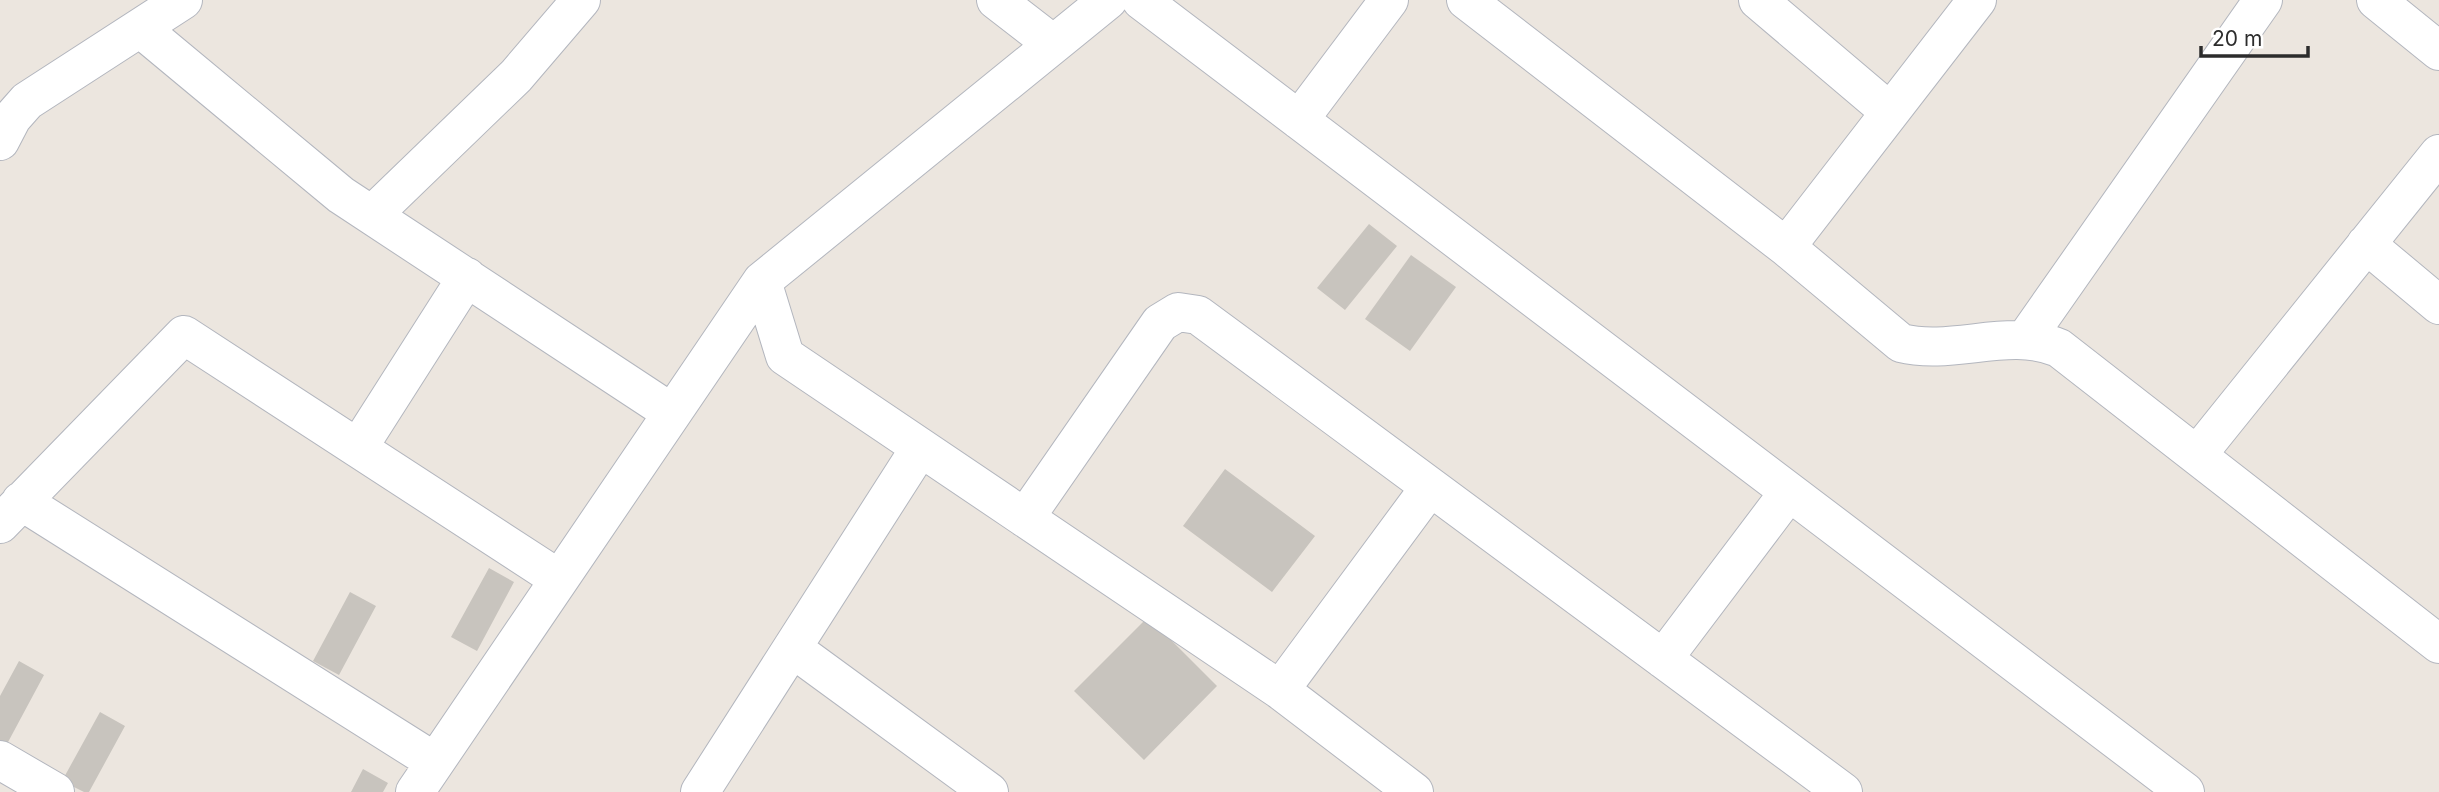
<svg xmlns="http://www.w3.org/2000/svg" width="2439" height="792" viewBox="0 0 2439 792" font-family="Inter,sans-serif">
<rect width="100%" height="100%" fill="#ece6df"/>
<path fill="#c8c4be" d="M1369,224L1397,246L1345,310L1317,288Z
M1411,255L1456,287L1410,351L1365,319Z
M1225,469L1315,536L1272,592L1183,526Z
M489,568L514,582L477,651L451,637Z
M350,592L376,606L339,675L313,661Z
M1148,617L1217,686L1144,760L1074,691Z
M19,661L44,675L7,744L0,740V696Z
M100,712L125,726L89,792H84L62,781Z
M363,769L388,783L383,792H351Z"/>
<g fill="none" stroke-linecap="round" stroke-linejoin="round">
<defs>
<path id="minor" d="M996,0L1053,44
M1108,0L762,281L785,356L1280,690L1414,792
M1141,0L2185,792
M1466,0L1786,247L1901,343C1953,356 2009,327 2059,348L2439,644
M1758,0L1890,112
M2376,0L2439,51
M140,28L341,195L672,413
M1299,120L1389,0
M0,141L12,118L27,101L183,0
M372,215L516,76L581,0
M2366,244L2439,305
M1786,247L1977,0
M2025,340L2263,0
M358,448L467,277
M2197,455L2439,154
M21,501L435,762
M1025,518L1160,323L1178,312L1198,315L1843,792
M0,524L184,335L559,579
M792,648L989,792
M1663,659L1789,492
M1280,690L1430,487
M0,760L55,792
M415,792L762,281
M700,792L920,448"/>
</defs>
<use href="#minor" stroke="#b3b6be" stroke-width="40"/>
<use href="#minor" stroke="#fff" stroke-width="38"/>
</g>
<path d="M2201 46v10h107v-10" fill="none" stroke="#2c2c2c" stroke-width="3.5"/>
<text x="2212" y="46" font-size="21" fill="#2c2c2c" stroke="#ffffff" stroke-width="5" paint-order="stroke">20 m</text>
</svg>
